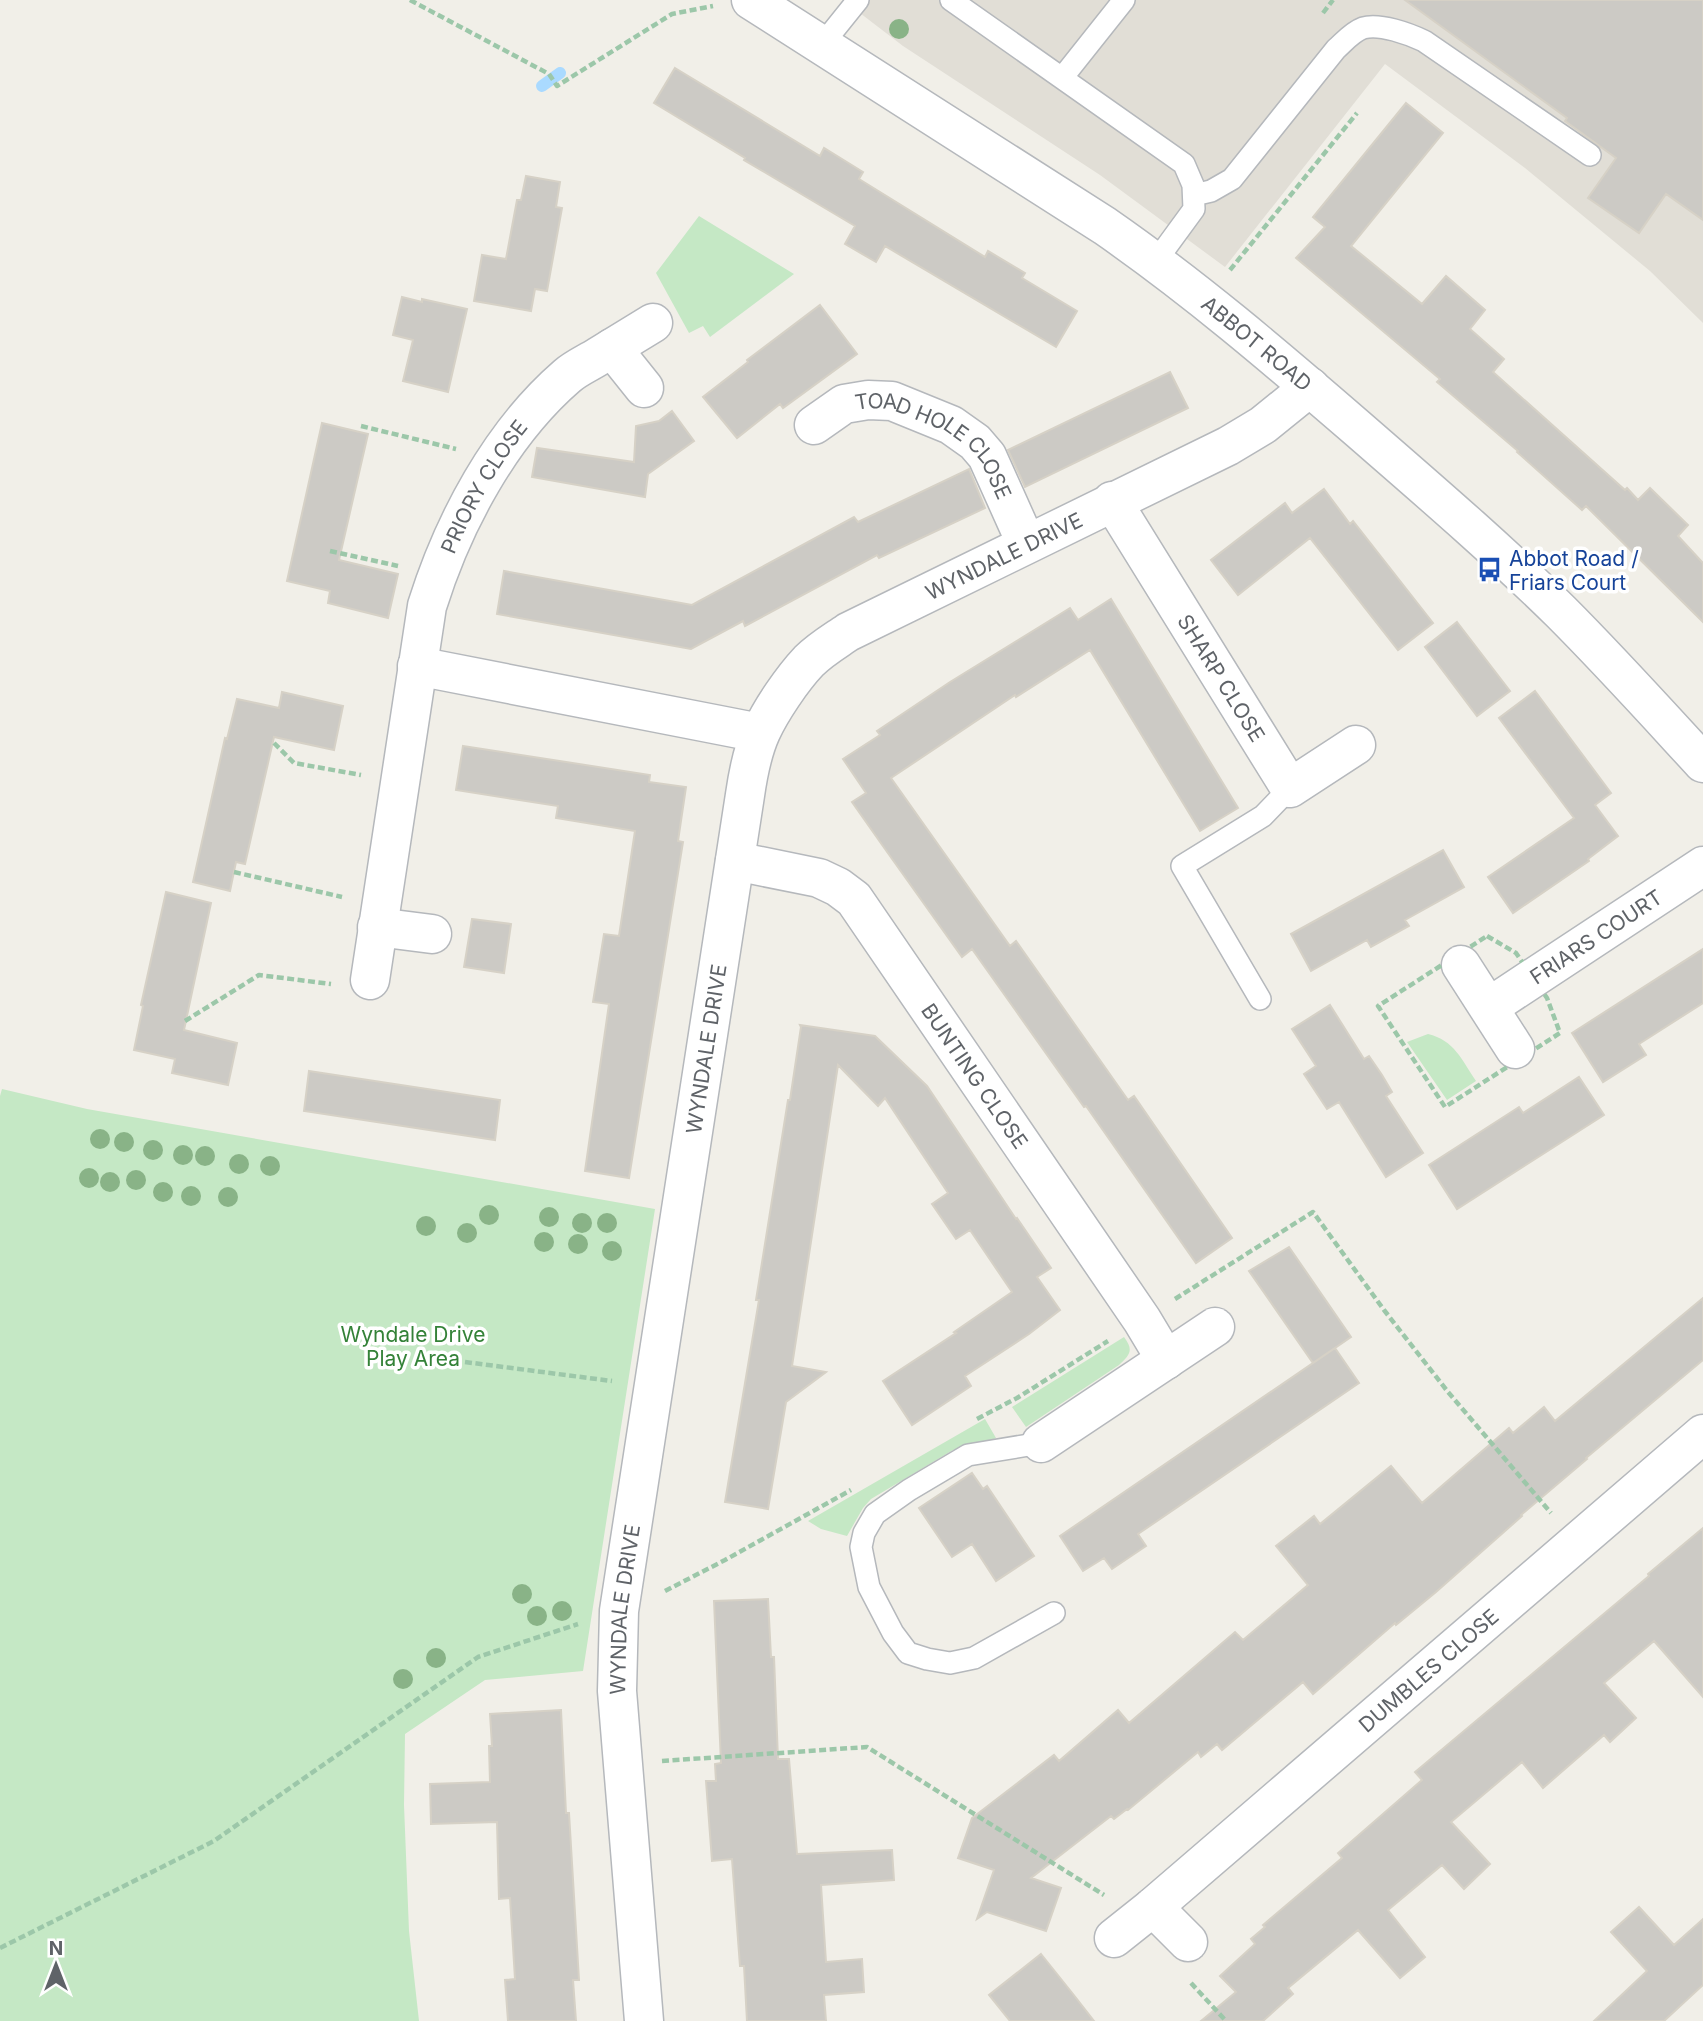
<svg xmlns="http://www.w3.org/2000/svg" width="1703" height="2021" viewBox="0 0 1703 2021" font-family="Inter,sans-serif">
<rect width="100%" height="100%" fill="#f1efe8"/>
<path fill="#e1ded6" d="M843,0H1703V323L1650,271L1525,168L1385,64L1225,267L1100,175L903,46Z"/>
<path fill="#c5e8c5" d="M699,216L794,274L710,337L703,326L689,333L656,273Z
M1428,1034C1454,1040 1462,1060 1476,1081L1447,1100L1407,1042Z
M2,1089L87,1109L655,1209L583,1671L485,1680L405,1734L404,1805L409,1931L419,2021H0V1096Z
M1124,1337C1134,1350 1130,1355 1119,1365L1026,1427L1012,1407Z
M985,1419L996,1438L982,1444L953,1450L871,1499L863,1508L847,1536L821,1529L808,1521Z"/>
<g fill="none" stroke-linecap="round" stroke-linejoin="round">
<path stroke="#aadaff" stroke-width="12" d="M542,86L560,73"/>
</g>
<path fill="#cccac5" stroke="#d6d1c6" stroke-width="2" d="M1405,0H1703V220L1666,194L1639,233L1588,198L1616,158L1565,121L1567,118Z
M675,68L820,156L824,148L863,172L859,179L985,257L988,251L1025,273L1022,278L1077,311L1056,347L885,246L876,262L845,244L855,226L744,160L745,158L654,103Z
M1406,103L1443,133L1351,246L1422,304L1446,276L1485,310L1470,329L1504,359L1493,372L1625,490L1627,488L1638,500L1650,488L1688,525L1678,536L1703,563V622L1586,506L1582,510L1517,452L1518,451L1437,382L1440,379L1296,258L1325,227L1313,217Z
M526,176L560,182L556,207L562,208L547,291L535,289L531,311L474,301L482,255L506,259L517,200H521Z
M402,297L422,302V299L467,309L448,392L403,381L413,340L393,335Z
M820,305L857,354L783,408L780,404L737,438L703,397L748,362L747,360Z
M1170,372L1188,408L1025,487L1008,450Z
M672,411L694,441L648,474L645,497L532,477L537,448L634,462L636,426L659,421Z
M322,423L368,434L339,560L398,574L388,618L328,603L330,591L287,581Z
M969,469L985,508L879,558L877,555L745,626L743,621L691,649L497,614L504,571L692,605L854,517L858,522Z
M1324,489L1350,524L1353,521L1433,623L1398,650L1310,538L1238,595L1211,560L1285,503L1292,513Z
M1111,599L1238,808L1200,831L1090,650L1016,697L1015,695L891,778L1010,946L1016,941L1128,1100L1134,1096L1232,1238L1196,1263L1086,1106L1084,1107L972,949L962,957L885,849L852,802L866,793L843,759L880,735L877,731L950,682L1070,608L1078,620Z
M1457,622L1510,691L1477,716L1425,647Z
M1535,691L1611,793L1595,805L1618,836L1588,859L1589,861L1513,913L1488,877L1574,818L1499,718Z
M282,692L343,706L334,750L274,737L245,864L236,862L230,891L193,882L225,738L227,739L237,699L279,708Z
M463,746L650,775L649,782L686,787L678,841L683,842L629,1178L585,1171L609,1004L593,1002L604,934L619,936L635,831L556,818L558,806L456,790Z
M1443,850L1464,887L1405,920L1409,926L1371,947L1367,940L1311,971L1291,934Z
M166,892L211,903L184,1030L237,1043L228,1085L172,1073L175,1059L134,1050L143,1006L141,1005Z
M472,919L511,924L504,973L464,967Z
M1703,949V1003L1639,1044L1646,1055L1603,1082L1572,1033Z
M1330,1005L1364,1059L1369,1056L1382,1075L1392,1092L1386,1096L1423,1153L1386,1177L1339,1102L1327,1109L1304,1074L1316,1066L1292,1029Z
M800,1025L875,1036L927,1086L1016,1219L1017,1218L1051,1268L1037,1277L1060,1310L1029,1334L965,1376L971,1386L912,1425L883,1381L956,1333L954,1332L1012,1292L970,1230L956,1239L932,1204L948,1193L885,1098L878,1106L838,1065L792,1366L826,1372L786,1402L768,1509L725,1502L759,1300H756L788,1100H790L801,1027Z
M309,1071L500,1100L495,1140L304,1111Z
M1579,1077L1604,1115L1457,1209L1429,1165L1519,1107L1523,1113Z
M1289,1247L1351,1337L1313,1363L1249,1271Z
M1703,1298V1360L1586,1458L1587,1459L1521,1515L1522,1516L1436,1592L1396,1625L1395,1623L1313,1694L1303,1682L1222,1750L1217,1744L1201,1757L1198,1752L1128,1810L1127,1809L1114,1819L1111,1816L1031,1878L1061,1888L1046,1931L987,1912L977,1919L994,1870L958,1858L972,1818L1054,1755L1059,1761L1118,1710L1129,1723L1235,1632L1243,1640L1308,1585L1276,1546L1314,1516L1320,1524L1391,1466L1422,1503L1509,1428L1513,1433L1544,1407L1555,1421Z
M1335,1348L1359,1383L1138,1534L1146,1546L1112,1569L1104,1558L1083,1571L1060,1536Z
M972,1473L983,1489L987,1486L1034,1556L996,1581L972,1544L952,1557L919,1508Z
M1703,1528V1697L1654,1641L1604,1683L1636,1718L1610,1742L1604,1735L1543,1788L1522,1762L1451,1822L1490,1864L1464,1889L1442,1865L1388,1910L1425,1957L1400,1978L1358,1930L1288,1988L1293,1994L1263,2021H1201L1236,1992L1220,1976L1255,1944L1251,1939L1265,1927L1263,1925L1342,1858L1338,1853L1422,1780L1415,1772L1649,1576L1648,1574Z
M768,1599L771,1657H774L778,1759H789L797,1854L892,1850L894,1880L821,1885L826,1962L862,1959L864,1992L824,1995L826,2021H747L744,1966H740L732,1859L712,1861L706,1781H716L715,1764L721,1763L714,1601Z
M561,1710L566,1813H569L579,1980H573L576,2021H508L505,1980L515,1979L510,1898L499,1899L497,1822L431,1824L430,1784L490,1782L489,1746H492L490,1714Z
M1639,1907L1674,1945L1703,1919V1985L1664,2021H1594L1647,1971L1611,1932Z
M1041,1954L1073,1994L1094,2021H1010L989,1995Z"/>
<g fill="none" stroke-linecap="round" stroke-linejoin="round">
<defs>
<path id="lane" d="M951,0L1184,164L1193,185L1194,209L1156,261
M821,46L858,0
M1062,78L1124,0
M1194,195L1211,191L1232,179L1336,49C1344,42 1352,32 1363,28C1380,23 1409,34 1424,41L1590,155
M1260,999L1182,866L1263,816L1290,788
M1041,1443L968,1455L909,1490L875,1514L864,1533L861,1547L869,1587L893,1633L908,1653L927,1659L950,1663L974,1658L1054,1613"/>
<g id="street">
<path id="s1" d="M751,0L1105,226C1193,287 1275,357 1357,428C1426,488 1496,548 1561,612C1610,661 1656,712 1703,763"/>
<path d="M612,348L644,388"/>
<path id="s2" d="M814,425L844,404L868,400L892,401L951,425L975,442L987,456L1026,543"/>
<path id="s3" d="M1112,501L1290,788L1356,745"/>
<path d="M417,666L760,733"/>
<path id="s4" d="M735,861L819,878L838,887L854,899L1142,1320L1166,1360"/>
<path d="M377,927L432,934"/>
<path d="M1461,965L1515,1049"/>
<path id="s5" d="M370,980L427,606C453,523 500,434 567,376C576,368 588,363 599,356C617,345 635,334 653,323"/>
<path id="s6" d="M1489,1007L1703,866"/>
<path d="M1041,1443L1215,1327"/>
<path d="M1153,1907L1188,1942"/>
<path id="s7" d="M1114,1938L1153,1907L1703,1434"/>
<path id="s8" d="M644,2021L617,1691L619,1611L745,795C748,774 752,752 761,732C771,710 792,679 809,661C821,649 835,641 848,632L1228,446L1263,425L1310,387"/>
</g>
</defs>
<use href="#lane" stroke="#b5b8bc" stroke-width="24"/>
<use href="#street" stroke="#b5b8bc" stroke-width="41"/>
<path stroke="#9cc7a9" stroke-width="4.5" stroke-dasharray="7 3.5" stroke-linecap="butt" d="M410,0L549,74L557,86L672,14L713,6
M1323,13L1333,0
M1230,270L1357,113
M361,426L456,449
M330,551L398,566
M274,743L294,763L361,775
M234,872L342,897
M1487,936L1516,953L1547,998L1560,1033L1445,1107L1378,1006Z
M185,1021L259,975L331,984
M1175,1299L1313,1212L1384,1310L1448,1392L1551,1513
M465,1362L612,1381
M977,1419L1017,1398L1108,1341
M665,1591L725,1560L851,1490
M662,1761L867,1747L1104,1895
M0,1948L214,1841L478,1657L578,1624
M1191,1983L1226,2021"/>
<use href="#lane" stroke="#fff" stroke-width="21"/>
<use href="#street" stroke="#fff" stroke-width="38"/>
</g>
<g fill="#89b387">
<circle cx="899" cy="29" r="10"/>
<circle cx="100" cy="1139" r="10"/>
<circle cx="124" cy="1142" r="10"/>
<circle cx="153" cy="1150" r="10"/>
<circle cx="183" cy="1155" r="10"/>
<circle cx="205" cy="1156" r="10"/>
<circle cx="239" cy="1164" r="10"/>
<circle cx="270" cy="1166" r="10"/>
<circle cx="89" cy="1178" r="10"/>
<circle cx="136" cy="1180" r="10"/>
<circle cx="110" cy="1182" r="10"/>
<circle cx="163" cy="1192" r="10"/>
<circle cx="191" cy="1196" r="10"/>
<circle cx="228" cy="1197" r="10"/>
<circle cx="489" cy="1215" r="10"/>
<circle cx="549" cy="1217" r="10"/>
<circle cx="582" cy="1223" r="10"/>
<circle cx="607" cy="1223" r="10"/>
<circle cx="426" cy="1226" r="10"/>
<circle cx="467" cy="1233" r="10"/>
<circle cx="544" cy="1242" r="10"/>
<circle cx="578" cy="1244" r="10"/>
<circle cx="612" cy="1251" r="10"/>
<circle cx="522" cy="1594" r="10"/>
<circle cx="562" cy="1611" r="10"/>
<circle cx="537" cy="1616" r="10"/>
<circle cx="436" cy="1658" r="10"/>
<circle cx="403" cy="1679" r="10"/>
</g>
<defs>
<symbol id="bus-bare" viewBox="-9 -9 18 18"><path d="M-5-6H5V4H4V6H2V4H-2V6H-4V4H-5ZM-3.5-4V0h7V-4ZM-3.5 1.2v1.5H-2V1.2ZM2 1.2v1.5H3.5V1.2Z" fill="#1a4fb4" stroke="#fff" stroke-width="2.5" paint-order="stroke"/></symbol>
</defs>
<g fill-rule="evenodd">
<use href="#bus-bare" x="1472" y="552" width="35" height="35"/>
</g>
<g text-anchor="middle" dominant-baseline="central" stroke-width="7" stroke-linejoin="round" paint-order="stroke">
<g font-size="21" fill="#5f6368" stroke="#fff">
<text stroke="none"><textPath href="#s1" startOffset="612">ABBOT ROAD</textPath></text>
<text stroke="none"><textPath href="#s2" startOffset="145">TOAD HOLE CLOSE</textPath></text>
<text stroke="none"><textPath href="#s5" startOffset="511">PRIORY CLOSE</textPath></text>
<text stroke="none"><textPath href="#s8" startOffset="1610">WYNDALE DRIVE</textPath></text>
<text stroke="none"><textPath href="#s3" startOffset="208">SHARP CLOSE</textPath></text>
<text stroke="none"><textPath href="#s6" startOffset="128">FRIARS COURT</textPath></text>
<text stroke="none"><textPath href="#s8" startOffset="980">WYNDALE DRIVE</textPath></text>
<text stroke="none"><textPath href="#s4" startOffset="341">BUNTING CLOSE</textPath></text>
<text stroke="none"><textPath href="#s8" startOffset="413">WYNDALE DRIVE</textPath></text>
<text stroke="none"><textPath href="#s7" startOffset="413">DUMBLES CLOSE</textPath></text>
</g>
<g font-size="21" fill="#164399" stroke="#fff" text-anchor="start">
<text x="1509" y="558">Abbot Road /<tspan x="1509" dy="24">Friars Court</tspan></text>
</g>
<g font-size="21" fill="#348238" stroke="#fff">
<text x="413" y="1334">Wyndale Drive<tspan x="413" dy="24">Play Area</tspan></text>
</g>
</g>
<g transform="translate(56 1965)" stroke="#ffffff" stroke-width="5" paint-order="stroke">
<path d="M0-5L12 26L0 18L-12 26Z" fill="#5f6368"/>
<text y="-10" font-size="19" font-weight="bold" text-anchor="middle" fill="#5f6368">N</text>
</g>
</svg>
